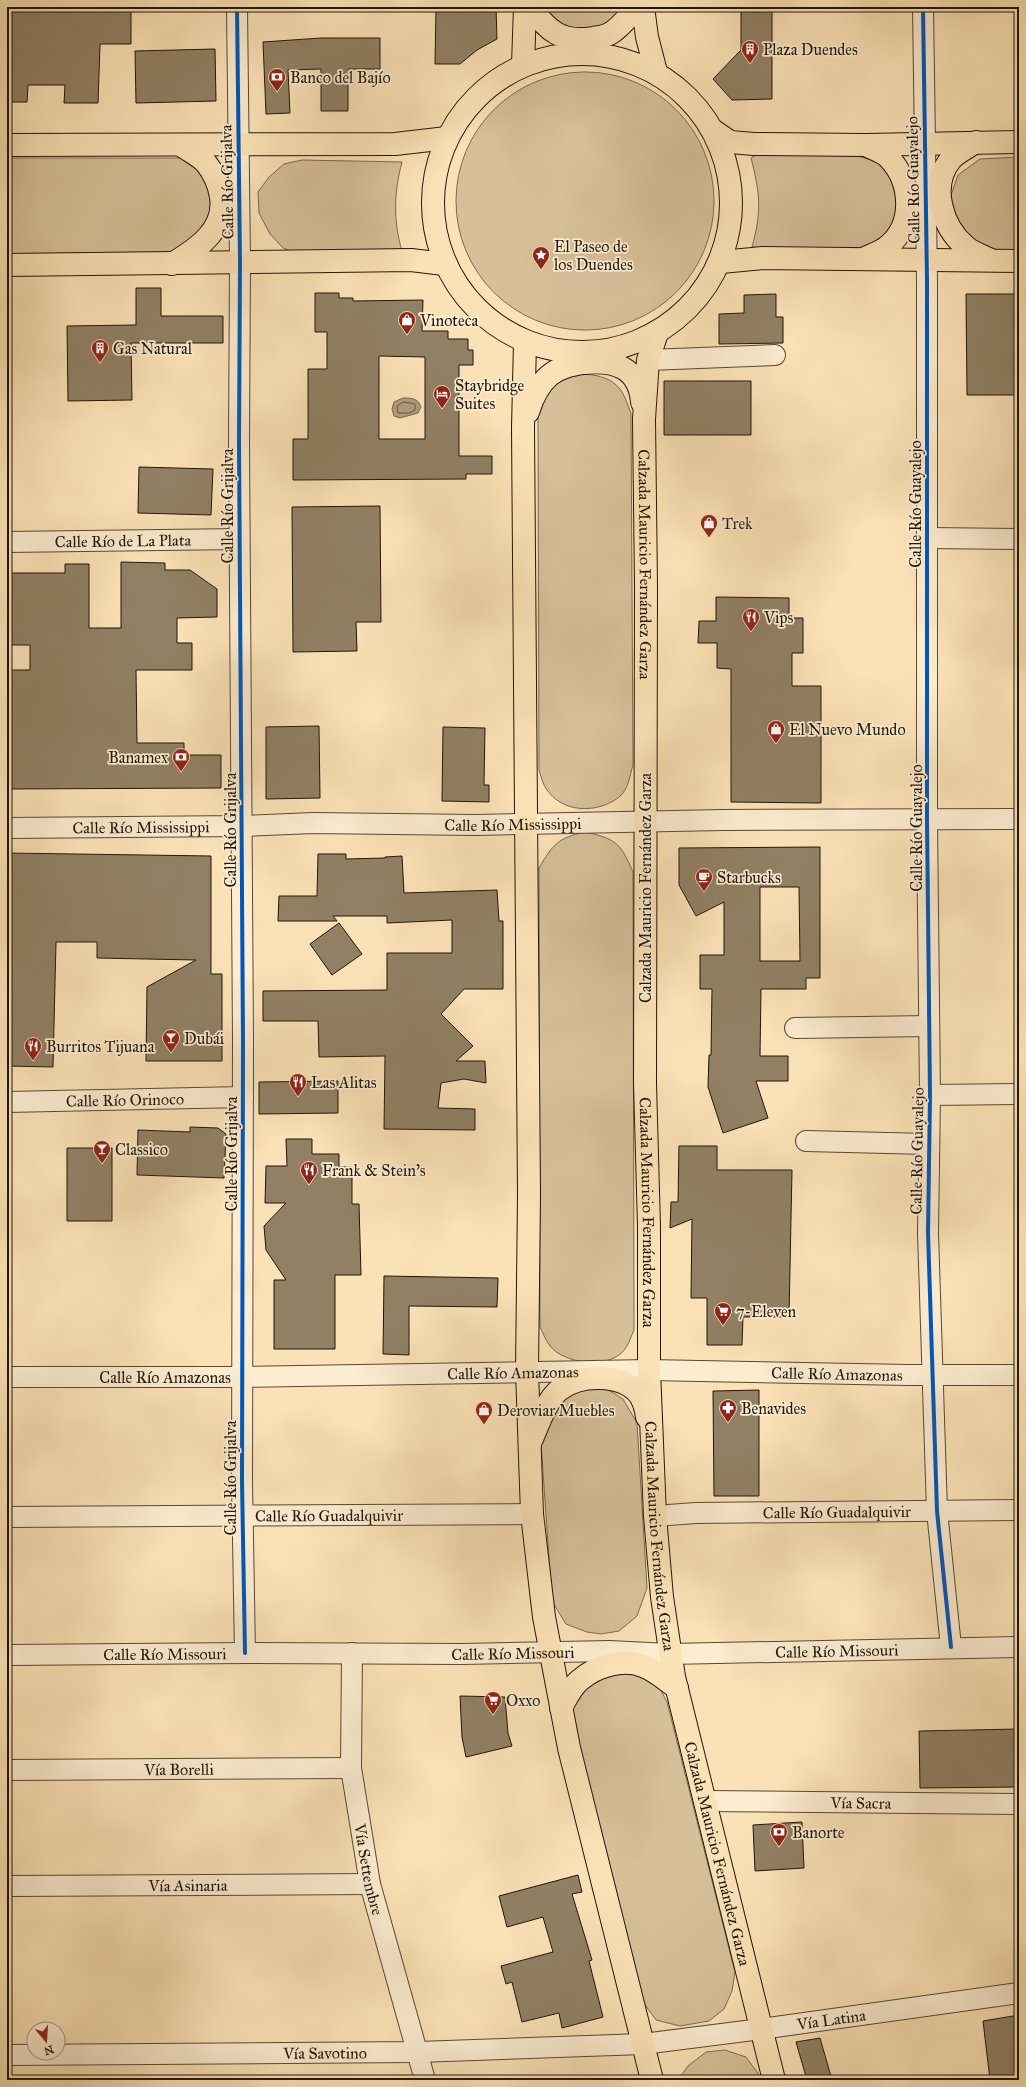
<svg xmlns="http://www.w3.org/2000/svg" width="1026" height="2087" viewBox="0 0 1026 2087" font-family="'IM FELL Great Primer',serif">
<rect width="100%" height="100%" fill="#fbe2b6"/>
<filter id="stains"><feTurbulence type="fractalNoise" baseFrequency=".005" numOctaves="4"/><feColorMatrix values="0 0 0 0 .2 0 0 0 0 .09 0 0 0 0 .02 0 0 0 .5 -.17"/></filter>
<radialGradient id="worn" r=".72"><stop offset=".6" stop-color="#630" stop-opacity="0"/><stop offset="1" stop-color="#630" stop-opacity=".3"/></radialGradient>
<path fill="#d6bf99" stroke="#7a6a52" d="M542,7H623L610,25L569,33Z
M456 201a129 129 0 1 1 258 0a129 129 0 1 1-258 0Z
M758,154L857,156L876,161L893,172L904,218L866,252L752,247C762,211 760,193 751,158Z
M1019,157V250H988L953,224L949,201L958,175L980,159Z
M7,158H181L193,164L216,193L205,235L170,254L7,255Z
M302,160L402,162C394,192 393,221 402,251L299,254L283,248L270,234L259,213L258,192L269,177L284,164Z
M573,374C592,374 611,375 622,392C626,398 628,407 631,413L633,765C630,775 629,785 623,793C619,799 608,804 602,806C582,812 560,808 547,790C543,785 541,776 539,770L538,416C545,390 550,386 573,374Z
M585,832C616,839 620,842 633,872L634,1330C631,1336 629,1344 625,1349C610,1370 564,1364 550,1346C546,1341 543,1333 540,1327L539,868C553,844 558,838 585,832Z
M583,1387L607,1389L623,1399L637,1423L647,1588L637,1616L619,1631L601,1634L587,1632L566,1624L552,1601L540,1428L559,1395Z
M618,1666L656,1681L667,1702L735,1972L732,1991L724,2009L709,2021L680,2026L656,2020L643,2002L609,1869L572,1713L579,1688Z
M725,2050L746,2057L763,2080H678L688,2066L706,2052Z"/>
<path fill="#b09d7c" stroke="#76674f" d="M403,398C411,398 418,398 421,407L418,413L400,418L394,416L392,409L394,402Z"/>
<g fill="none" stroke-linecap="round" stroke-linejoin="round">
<path stroke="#685a44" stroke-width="1" d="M404,402L415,404V410L409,413H398L397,406Z"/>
</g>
<path fill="#918064" stroke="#1f160c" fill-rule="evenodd" d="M7,7L131,8V44H100L98,103H64L65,85H28L27,102H7Z
M436,7H496L497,39L477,50L460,64H435Z
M741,7H772V99L732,100L713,79L741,50Z
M321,38H380V69H348V111H321V69L288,70L290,113L266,114L263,42Z
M215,49L216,101L136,103L135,51Z
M136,288H161V316H223V343H131L132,400L68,401L67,326L136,325Z
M315,293H339V298H353V301L423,300L422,331H448V339H468V350H473V365H459V456H492V474H466V479L293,480V439H308V369H327V332H315ZM379,356L425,357V439H379Z
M776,294V317H783V343L719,344V314L744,313V295Z
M966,294H1019V395H967Z
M664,381H751V435H664Z
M139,467L213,469L211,515L138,513Z
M380,506L381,622H356L357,651L293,652L292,507Z
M121,562L165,563V570H190L217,589V617L177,618V643H192V670H136L137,743H184V755H221V788L7,789V670H30V645H7V573H65V564H89V628H121Z
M716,597L789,598V618H803V653H792V686H821V803L731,802V669L717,668V643H698L699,621H716Z
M319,726L320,798L266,799V727Z
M443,727L485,728L484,785H489V802L442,801Z
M820,847V978H806V989H761L760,1056H788V1081H756L768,1118L723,1133L708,1087L709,1055H711L712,989H700V955H724V902L696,916L679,885V848ZM760,887H799L800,961H760Z
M7,853L211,856V974H222V1061H146L147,987L196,960L97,958V942H56L53,1067L7,1066Z
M318,854H346V859L385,858V857L402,856L404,893L497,890L499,921H503V989H464L441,1014L473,1046L456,1061H485L486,1083L464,1079L441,1083L438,1108L475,1109V1130L384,1129L385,1056L319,1057L318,1021H263V991L387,990V953H452V920L387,923V916H333L337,921H278L279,896H317Z
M339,923L362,954L332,975L310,944Z
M338,1081V1113L259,1114V1082Z
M190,1127L218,1128L226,1134L224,1178L137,1175L138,1130L190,1132Z
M286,1139H312V1154H339V1167H352V1204H359L361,1275H335V1349H274V1280H286L266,1250L264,1226L286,1203H265L266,1166H287Z
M679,1146H717V1170H792L789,1317H743L742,1345H707V1298H691L692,1219L670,1228L671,1202H678Z
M67,1148H112V1221H67Z
M384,1276L498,1278L497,1307L409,1306V1355L383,1354Z
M759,1390V1496H714L713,1391Z
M460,1696L505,1697L508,1733L512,1746L466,1757L462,1737Z
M1019,1729V1787L920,1788L919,1731Z
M802,1822L804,1868L755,1871L753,1825Z
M578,1875L582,1892L572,1894L592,1960L589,1961L603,2017L562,2028L559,2013L522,2022L512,1982L506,1984L501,1966L553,1952L543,1917L507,1927L499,1896Z
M1019,2015V2080H990L983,2021Z
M820,2038L832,2080H807L796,2042Z"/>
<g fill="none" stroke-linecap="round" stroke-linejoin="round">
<defs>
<g id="minor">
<path d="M237,7L240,263L239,442L243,1042L242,1481L245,1653"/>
<path d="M923,7L927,282V819L930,1095L928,1233L937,1511L951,1647"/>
<path d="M648,360L775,355"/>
<path d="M928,538L1019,539"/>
<path id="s1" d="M7,542L239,539"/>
<path id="s2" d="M7,828L242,826L313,823L475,825L723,820L1019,819"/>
<path d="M795,1028L929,1026"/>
<path d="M930,1095L1019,1094"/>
<path id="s3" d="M7,1102L243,1097"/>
<path d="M806,1141L928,1144"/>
<path id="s4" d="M7,1377H242L649,1370L909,1375H1019"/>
<path id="s5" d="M655,1516L696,1513L1019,1510"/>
<path id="s6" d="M7,1517L532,1514"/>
<path id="s7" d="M352,1653L351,1768L370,1884L425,2080"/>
<path id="s8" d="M7,1655L245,1653L462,1654L609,1651L669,1654L1019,1647"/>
<path id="s9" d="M7,1770L351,1768"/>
<path id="s10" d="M704,1801L1019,1804"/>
<path id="s11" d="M7,1886L370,1884"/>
<path id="s12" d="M7,2055L418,2052L643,2044L761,2029L1019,1993"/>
</g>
<g id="major">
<path d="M531,7C547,31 562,43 593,38C599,37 605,37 611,33C621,27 629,16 637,7"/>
<path d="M643,7L647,37L656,72"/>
<circle cx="582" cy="203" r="149"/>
<path d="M523,65L525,7"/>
<path d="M714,131L730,142L754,144L866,145L1019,142"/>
<path d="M976,142C968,147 958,152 951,159C929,186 942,227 966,247C973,253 983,256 991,260"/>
<path d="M7,145L395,144L447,138"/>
<path d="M863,259C871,255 881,252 888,246C915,224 912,181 888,157C883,152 873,149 866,145"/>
<path d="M721,262L763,258L1019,261"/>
<path d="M172,264C197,249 226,230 221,197C219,184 214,173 206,163C200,156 189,151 181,145"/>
<path d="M7,265L411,260L444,264"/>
<path id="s13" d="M657,333L648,360L644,419L646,586L645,1083L649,1227V1370L655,1516L662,1597L674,1677L774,2080"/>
<path d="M525,342L523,428L529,1196L527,1371L532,1514L544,1617L569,1748L652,2080"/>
<path d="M528,412C532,399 539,384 550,375C560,367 571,365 584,363C614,360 639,367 642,402"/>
<path d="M531,1441C538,1426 545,1402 559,1390C580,1374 621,1373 639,1394C644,1401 646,1409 647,1417"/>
<path d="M561,1708C566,1699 571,1687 580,1680C596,1666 623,1658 643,1666C655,1670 667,1681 677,1688"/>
</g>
</defs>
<use href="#minor" stroke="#564936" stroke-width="22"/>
<use href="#major" stroke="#1f160c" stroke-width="24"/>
<use href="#minor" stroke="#fcecd0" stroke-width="20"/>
<use href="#major" stroke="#fbe2b6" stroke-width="22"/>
<defs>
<path id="cycleway" d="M237,7L240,263L239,442L243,1042L242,1481L245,1653
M923,7L927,282V819L930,1095L928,1233L937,1511L951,1647"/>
</defs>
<use href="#cycleway" stroke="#fcecd0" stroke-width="6"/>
<use href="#cycleway" stroke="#0057b8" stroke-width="4"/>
</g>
<defs>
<symbol id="building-pin" viewBox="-11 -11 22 30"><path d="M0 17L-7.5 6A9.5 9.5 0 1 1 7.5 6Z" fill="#8f2418" stroke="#fcecd0"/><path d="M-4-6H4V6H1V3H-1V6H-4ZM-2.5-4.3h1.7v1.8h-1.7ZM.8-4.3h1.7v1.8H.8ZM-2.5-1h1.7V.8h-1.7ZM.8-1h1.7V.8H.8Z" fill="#fff"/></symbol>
<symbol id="bank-pin" viewBox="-11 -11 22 30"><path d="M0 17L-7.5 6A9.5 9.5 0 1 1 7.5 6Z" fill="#8f2418" stroke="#fcecd0"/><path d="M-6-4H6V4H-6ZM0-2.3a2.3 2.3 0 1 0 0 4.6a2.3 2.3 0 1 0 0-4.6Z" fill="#fff"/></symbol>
<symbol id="sight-pin" viewBox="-11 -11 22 30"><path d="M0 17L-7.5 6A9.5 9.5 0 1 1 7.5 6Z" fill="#8f2418" stroke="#fcecd0"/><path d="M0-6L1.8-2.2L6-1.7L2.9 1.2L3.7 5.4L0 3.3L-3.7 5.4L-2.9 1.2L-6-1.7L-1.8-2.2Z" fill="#fff"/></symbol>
<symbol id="shop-pin" viewBox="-11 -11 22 30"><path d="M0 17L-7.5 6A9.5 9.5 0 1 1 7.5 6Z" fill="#8f2418" stroke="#fcecd0"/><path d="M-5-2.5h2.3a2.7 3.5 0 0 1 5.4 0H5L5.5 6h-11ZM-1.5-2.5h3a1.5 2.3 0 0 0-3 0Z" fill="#fff"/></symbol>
<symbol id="hotel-pin" viewBox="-11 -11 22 30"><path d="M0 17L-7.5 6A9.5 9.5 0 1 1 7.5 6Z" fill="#8f2418" stroke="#fcecd0"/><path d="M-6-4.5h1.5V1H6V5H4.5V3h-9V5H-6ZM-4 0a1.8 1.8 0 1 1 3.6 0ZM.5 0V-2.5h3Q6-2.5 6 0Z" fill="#fff"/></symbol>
<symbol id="restaurant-pin" viewBox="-11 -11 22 30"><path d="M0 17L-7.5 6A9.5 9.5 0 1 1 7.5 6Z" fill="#8f2418" stroke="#fcecd0"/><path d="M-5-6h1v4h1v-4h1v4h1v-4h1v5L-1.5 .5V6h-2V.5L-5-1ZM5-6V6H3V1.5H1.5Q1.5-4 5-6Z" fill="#fff"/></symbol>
<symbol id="cafe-pin" viewBox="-11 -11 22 30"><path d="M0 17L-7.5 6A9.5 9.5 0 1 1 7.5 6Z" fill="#8f2418" stroke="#fcecd0"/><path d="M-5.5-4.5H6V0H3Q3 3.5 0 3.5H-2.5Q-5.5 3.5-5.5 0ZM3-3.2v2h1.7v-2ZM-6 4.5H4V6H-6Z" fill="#fff"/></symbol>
<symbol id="bar-pin" viewBox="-11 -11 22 30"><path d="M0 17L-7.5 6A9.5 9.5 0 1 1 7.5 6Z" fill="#8f2418" stroke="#fcecd0"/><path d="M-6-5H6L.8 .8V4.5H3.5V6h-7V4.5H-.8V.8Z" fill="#fff"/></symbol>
<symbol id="supermarket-pin" viewBox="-11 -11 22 30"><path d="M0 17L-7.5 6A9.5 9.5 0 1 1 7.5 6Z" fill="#8f2418" stroke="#fcecd0"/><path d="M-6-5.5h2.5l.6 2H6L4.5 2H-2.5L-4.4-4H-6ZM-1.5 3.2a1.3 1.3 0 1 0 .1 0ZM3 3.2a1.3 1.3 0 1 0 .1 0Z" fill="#fff"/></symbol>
<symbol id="pharmacy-pin" viewBox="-11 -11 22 30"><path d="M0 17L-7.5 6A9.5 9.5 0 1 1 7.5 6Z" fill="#8f2418" stroke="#fcecd0"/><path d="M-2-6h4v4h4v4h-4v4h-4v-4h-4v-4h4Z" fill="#fff"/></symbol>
</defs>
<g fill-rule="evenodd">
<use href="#building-pin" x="740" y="39" width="20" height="27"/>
<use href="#bank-pin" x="267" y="67" width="20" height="27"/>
<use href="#sight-pin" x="531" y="245" width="20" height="27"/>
<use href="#shop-pin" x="397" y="310" width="20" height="27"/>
<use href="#building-pin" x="90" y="338" width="20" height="27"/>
<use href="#hotel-pin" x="432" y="384" width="20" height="27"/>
<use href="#shop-pin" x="699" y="513" width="20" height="27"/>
<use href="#restaurant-pin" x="741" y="607" width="20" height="27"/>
<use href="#shop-pin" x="766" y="719" width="20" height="27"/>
<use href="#bank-pin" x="171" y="747" width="20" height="27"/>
<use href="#cafe-pin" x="694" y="867" width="20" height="27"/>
<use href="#bar-pin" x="161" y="1028" width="20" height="27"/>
<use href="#restaurant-pin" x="23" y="1036" width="20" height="27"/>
<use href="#restaurant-pin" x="288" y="1072" width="20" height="27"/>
<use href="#bar-pin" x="92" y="1139" width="20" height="27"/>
<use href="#restaurant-pin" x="299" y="1160" width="20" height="27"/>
<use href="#supermarket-pin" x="713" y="1301" width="20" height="27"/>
<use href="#pharmacy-pin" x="718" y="1398" width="20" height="27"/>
<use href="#shop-pin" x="474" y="1400" width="20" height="27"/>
<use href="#supermarket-pin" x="483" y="1690" width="20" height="27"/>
<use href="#bank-pin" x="769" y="1822" width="20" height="27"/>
</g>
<g text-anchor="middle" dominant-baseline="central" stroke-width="3.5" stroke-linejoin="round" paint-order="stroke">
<g font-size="16" fill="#1f160c" stroke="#fcecd0" text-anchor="start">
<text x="763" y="49">Plaza Duendes</text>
<text x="290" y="77">Banco del Bajío</text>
<text x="554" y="246">El Paseo de<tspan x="554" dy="18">los Duendes</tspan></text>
<text x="420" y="320">Vinoteca</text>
<text x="113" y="348">Gas Natural</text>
<text x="455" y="385">Staybridge<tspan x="455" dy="18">Suites</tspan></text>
<text x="722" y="523">Trek</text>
<text x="764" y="617">Vips</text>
<text x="789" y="729">El Nuevo Mundo</text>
<text x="168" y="757" text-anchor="end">Banamex</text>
<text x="717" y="877">Starbucks</text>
<text x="184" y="1038">Dubái</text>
<text x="46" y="1046">Burritos Tijuana</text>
<text x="311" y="1082">Las Alitas</text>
<text x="115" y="1149">Classico</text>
<text x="322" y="1170">Frank &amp; Stein's</text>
<text x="736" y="1311">7-Eleven</text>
<text x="741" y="1408">Benavides</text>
<text x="497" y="1410">Deroviar Muebles</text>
<text x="506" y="1700">Oxxo</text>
<text x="792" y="1832">Banorte</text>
</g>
<g font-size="16" fill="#1f160c" stroke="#fcecd0">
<text transform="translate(913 180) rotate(-91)">Calle Río Guayalejo</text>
<text transform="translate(227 182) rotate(-91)">Calle Río Grijalva</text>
<text transform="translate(915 504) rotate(-90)">Calle Río Guayalejo</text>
<text transform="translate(227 506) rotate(-90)">Calle Río Grijalva</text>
<text stroke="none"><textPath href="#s1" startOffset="116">Calle Río de La Plata</textPath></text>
<text stroke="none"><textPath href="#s13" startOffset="233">Calzada Mauricio Fernández Garza</textPath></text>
<text stroke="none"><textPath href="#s2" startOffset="506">Calle Río Mississippi</textPath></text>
<text stroke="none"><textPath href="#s2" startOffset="134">Calle Río Mississippi</textPath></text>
<text transform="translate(916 828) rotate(-90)">Calle Río Guayalejo</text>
<text transform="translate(230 830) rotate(-90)">Calle Río Grijalva</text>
<text transform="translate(645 888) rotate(-90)">Calzada Mauricio Fernández Garza</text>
<text stroke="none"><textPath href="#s3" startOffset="118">Calle Río Orinoco</textPath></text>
<text transform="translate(917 1151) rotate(-89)">Calle Río Guayalejo</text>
<text transform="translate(231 1154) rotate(-90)">Calle Río Grijalva</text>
<text stroke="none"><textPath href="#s13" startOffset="881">Calzada Mauricio Fernández Garza</textPath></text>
<text stroke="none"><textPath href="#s4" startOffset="506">Calle Río Amazonas</textPath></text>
<text stroke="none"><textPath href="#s4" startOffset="830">Calle Río Amazonas</textPath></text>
<text stroke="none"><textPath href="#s4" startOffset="158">Calle Río Amazonas</textPath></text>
<text transform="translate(230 1478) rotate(-90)">Calle Río Grijalva</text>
<text stroke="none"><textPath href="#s5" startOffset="182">Calle Río Guadalquivir</textPath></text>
<text stroke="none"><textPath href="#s6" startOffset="322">Calle Río Guadalquivir</textPath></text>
<text stroke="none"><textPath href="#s13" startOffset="1205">Calzada Mauricio Fernández Garza</textPath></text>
<text stroke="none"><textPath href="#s8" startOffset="830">Calle Río Missouri</textPath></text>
<text stroke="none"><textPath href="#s8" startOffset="158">Calle Río Missouri</textPath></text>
<text stroke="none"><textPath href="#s8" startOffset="506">Calle Río Missouri</textPath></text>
<text stroke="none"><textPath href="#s9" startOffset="172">Vía Borelli</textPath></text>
<text stroke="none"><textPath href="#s10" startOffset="157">Vía Sacra</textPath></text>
<text stroke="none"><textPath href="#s13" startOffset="1529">Calzada Mauricio Fernández Garza</textPath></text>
<text stroke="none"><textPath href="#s7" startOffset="218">Vía Settembre</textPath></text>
<text stroke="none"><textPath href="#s11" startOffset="181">Vía Asinaria</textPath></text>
<text stroke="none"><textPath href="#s12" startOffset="826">Vía Latina</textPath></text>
<text stroke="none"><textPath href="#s12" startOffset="318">Vía Savotino</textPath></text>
</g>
</g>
<rect width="1026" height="2087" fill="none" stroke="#fbe2b6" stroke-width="24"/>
<rect x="8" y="8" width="1010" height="2071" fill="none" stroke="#1f160c" stroke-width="2"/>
<rect x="12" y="12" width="1002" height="2063" fill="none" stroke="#1f160c"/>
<g transform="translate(46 2041) rotate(162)"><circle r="19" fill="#fcecd0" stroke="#a49682"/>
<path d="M0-3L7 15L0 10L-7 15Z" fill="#8f2418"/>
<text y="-6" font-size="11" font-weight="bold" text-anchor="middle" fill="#1f160c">N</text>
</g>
<rect width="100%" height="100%" filter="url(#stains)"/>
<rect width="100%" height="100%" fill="url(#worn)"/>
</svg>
